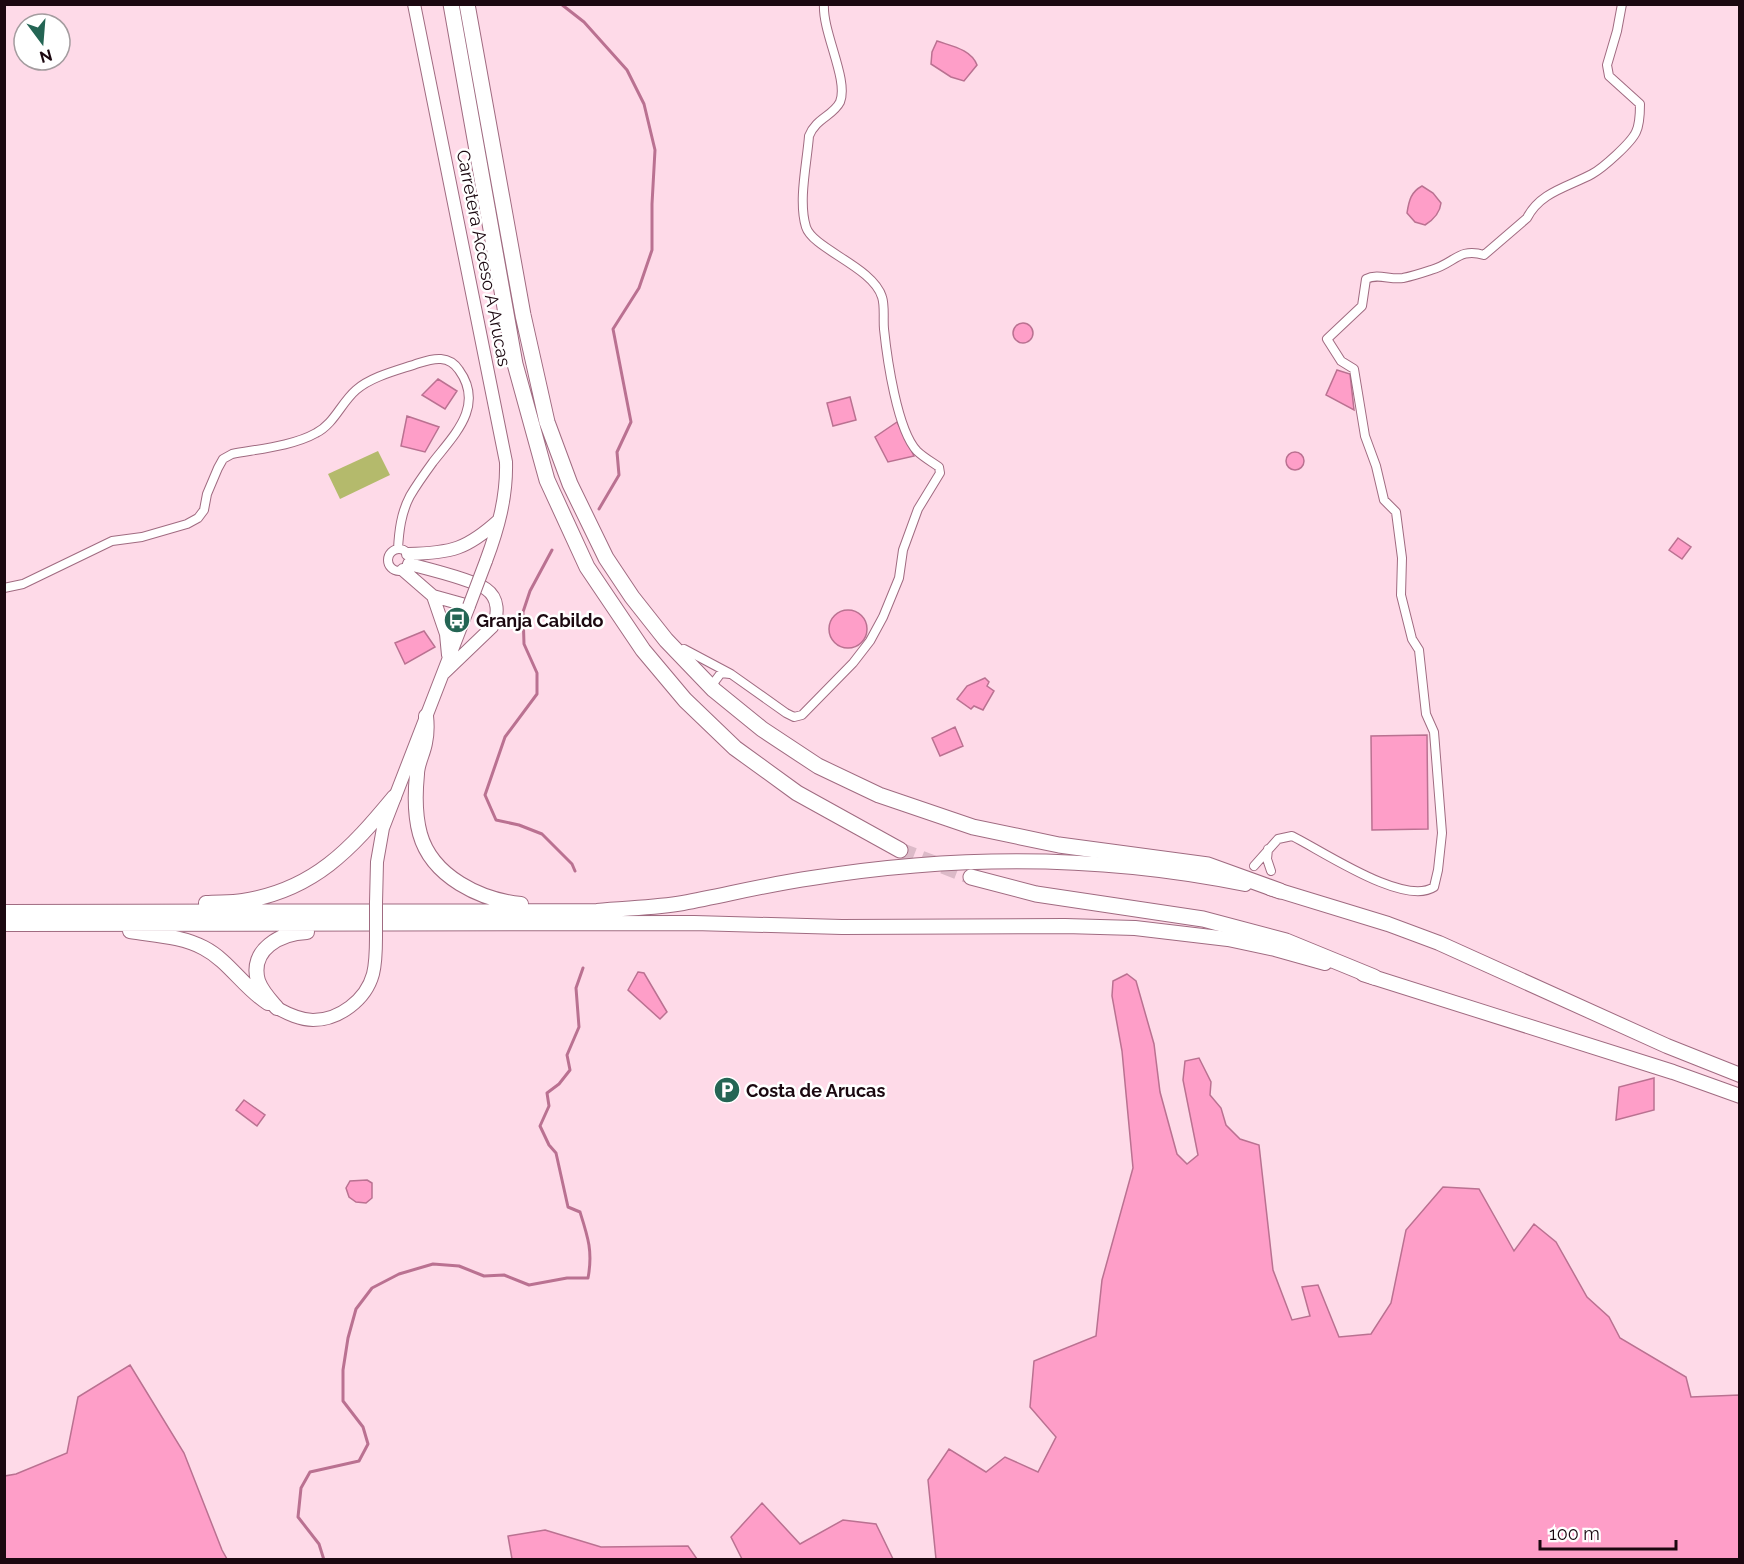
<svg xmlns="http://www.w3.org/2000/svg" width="1744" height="1564" viewBox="0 0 1744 1564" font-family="Raleway,sans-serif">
<rect width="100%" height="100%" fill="#fedae8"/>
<path fill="#b4ba6c" d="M378,451L390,475L340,499L328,474Z"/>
<path fill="#fe9ec8" stroke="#ba7191" stroke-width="1.5" d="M937,41C951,46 971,49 977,65L964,81L951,77L931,64L932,52Z
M1422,186L1433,193L1441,203C1440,213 1433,220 1425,225L1415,222L1407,213C1409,200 1411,192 1422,186Z
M1013 333a10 10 0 1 1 20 0a10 10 0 1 1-20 0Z
M1337,370L1350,374L1354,410L1326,395Z
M438,379L457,391L445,409L422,395Z
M850,397L856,420L833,426L827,403Z
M407,416L439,427L425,452L401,446Z
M897,422L914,456L888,462L875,437Z
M1286 461a9 9 0 1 1 18 0a9 9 0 1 1-18 0Z
M1678,538L1691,547L1682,559L1669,550Z
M829 629a19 19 0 1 1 38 0a19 19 0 1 1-38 0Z
M424,631L435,647L405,664L395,643Z
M985,678L989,682L987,686L994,691L983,710L974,706L971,709L957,699L967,686Z
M955,727L963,746L940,756L932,738Z
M1427,735L1428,829L1372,830L1371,736Z
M638,972L644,973L667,1012L660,1019L628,990Z
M1127,974L1136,981L1154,1044L1160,1092L1177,1154L1187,1164L1198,1155L1183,1080L1185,1061L1199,1058L1211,1082L1210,1095L1221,1108L1226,1125L1240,1139L1259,1145L1273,1270L1292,1320L1310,1316L1302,1287L1318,1285L1339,1337L1371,1334L1391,1303L1406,1230L1443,1187L1479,1189L1514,1251L1534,1224L1556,1242L1587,1297L1609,1317L1620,1338L1686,1377L1691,1397L1739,1395V1559H936L928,1480L949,1449L986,1472L1005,1457L1038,1472L1056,1437L1030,1407L1034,1361L1096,1336L1102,1280L1133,1168L1122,1051L1112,996L1113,981Z
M1654,1078V1110L1616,1120L1619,1087Z
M244,1100L265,1115L257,1126L236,1110Z
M367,1180L372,1183V1198L366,1203L356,1202L349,1197L346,1188L350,1181Z
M130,1365L184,1453L222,1550L227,1559H5V1476L16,1474L67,1453L78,1397Z
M762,1503L800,1544L843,1520L876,1524L893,1559H742L731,1537Z
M545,1530L601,1547L688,1546L697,1559H512L508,1536Z"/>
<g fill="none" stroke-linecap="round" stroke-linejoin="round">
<path stroke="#ba7191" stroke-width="3" d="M561,4L584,22L627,70L644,104L655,150L652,204V250L639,288L613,329L631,422L617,452L619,475L599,509
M552,550L530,591L523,612L524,644L537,673V694L505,737L485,795L496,820L519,825L542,834L572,864L575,871
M324,1560L319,1544L298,1517L301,1488L310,1472L359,1461L368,1444L363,1427L343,1401V1370L348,1338L356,1309L372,1288L399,1274L433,1264L459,1266L484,1276L504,1275L529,1285L567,1278H588C593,1252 588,1237 580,1212L568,1207L556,1153L549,1145L540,1126L549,1106L547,1093L559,1084L570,1070L567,1055L579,1027L576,988L583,968"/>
<path stroke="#dcbac8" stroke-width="15" stroke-dasharray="15 8" stroke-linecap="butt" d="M900,850L971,877"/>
<defs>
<path id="minor" d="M388 560a11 11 0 1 1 22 0a11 11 0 1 1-22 0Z
M4,588L23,584L112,541L142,537L187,524L198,518L204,510L207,494L218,468L223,459L232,454C258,449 293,446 316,433C334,424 341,403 356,390C372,376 399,370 419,363C434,358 449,355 459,370C485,406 454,435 433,462C425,473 417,484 410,496C401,513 399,531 398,549
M684,649L731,674L786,713L794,717L802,715L853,663L870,641L883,617L899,578L903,550L918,509L940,473L939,467C932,462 923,457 917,451C897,430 887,358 884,329C883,319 885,306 882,297C873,267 813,249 806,227C798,201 807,163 809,136C816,118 833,116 840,102C849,80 822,32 824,4
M715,681L721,673L730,674
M1268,849L1267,859L1271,871
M1254,866L1278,839L1292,836C1321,850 1404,907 1434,887L1438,870L1442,833L1434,732L1426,714L1419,650L1412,639L1401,595L1402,558L1396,512L1384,500L1376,466L1365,436L1354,369L1341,361L1327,339L1362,306L1366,279C1378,273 1390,280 1403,278C1413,276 1422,273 1431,270C1454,264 1459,247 1484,255L1527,218C1540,192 1568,187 1592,174C1603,168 1631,143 1636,132C1640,124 1640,112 1640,104L1609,76L1607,65L1617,31L1622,4"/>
<path id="primary" d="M414,4L506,462C507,497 498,529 486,561
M408,554C452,553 467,549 499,520
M409,564C428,569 471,579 486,589C499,598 499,615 492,627L443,674
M433,596L446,634L448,655
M376,903L377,862L383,828L469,606L433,596L403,570
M277,1008C288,1014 300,1020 313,1020C339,1020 366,1000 373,974C376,962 376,949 376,937"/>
<path id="trunk" d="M426,716C427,725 427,734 425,743C423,754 417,764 417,774C415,794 415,816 420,834C432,877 481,900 521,904
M1270,888L1388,924L1439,943L1667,1046L1740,1075
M206,903C218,902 231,903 243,901C314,890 351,849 394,797
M4,912L597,911C625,908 655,908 683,903C726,895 769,884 812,878C955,855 1103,855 1245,884
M4,924L694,923L842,927L1065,926L1135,928L1228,939L1275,949L1325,963
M130,931C154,935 182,936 204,948C229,961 244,988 268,1003
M1363,974L1673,1072L1740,1096
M277,1008C270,1000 262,992 258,981C249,949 281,933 307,932"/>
<path id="motorway" d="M451,4L515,364L547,480L587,567L643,650L685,700L735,748L797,793L900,850
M467,4L523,315L547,422L570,484L606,558L632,597L666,640L714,690L762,729L818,766L879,795L973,827L1059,845L1208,865L1280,891
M971,877L1036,894L1203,919L1286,941L1374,977"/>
</defs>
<use href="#minor" stroke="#a06b81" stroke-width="10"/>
<use href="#primary" stroke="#a06b81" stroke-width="14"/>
<use href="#trunk" stroke="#a06b81" stroke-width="16"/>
<use href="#motorway" stroke="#a06b81" stroke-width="17"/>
<use href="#minor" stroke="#fff" stroke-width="8"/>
<use href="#primary" stroke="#fff" stroke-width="12"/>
<use href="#trunk" stroke="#fff" stroke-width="14"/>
<use href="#motorway" stroke="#fff" stroke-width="15"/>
<defs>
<path id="primary-bridge" d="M469,606L486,561
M376,903V937"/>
</defs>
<use href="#primary-bridge" stroke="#a06b81" stroke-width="14" stroke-linecap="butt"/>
<use href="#primary-bridge" stroke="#fff" stroke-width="12"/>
</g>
<defs>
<symbol id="bus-disc" viewBox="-11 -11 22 22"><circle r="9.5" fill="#246554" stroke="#fff"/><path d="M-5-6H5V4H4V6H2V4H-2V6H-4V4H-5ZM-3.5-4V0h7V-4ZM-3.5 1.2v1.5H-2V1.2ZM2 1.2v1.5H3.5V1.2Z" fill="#fff"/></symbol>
<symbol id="parking-disc" viewBox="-11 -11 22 22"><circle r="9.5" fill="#246554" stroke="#fff"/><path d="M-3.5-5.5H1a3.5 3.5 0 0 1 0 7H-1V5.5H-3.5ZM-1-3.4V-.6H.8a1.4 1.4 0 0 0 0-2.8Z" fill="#fff"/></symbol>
</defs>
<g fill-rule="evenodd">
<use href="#bus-disc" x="442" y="605" width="30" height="30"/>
<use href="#parking-disc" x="712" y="1075" width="30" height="30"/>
</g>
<g text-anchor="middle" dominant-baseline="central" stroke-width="5" stroke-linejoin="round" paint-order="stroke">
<g font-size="18" fill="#1b0810" stroke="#fff">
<text transform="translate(484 258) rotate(79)">Carretera Acceso A Arucas</text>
</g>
<g font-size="18" font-weight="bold" fill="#1b0810" stroke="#fff" text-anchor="start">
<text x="476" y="620">Granja Cabildo</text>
<text x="746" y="1090">Costa de Arucas</text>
</g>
</g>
<rect width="1744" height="1564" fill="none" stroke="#1b0810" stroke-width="12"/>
<g transform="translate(42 42) rotate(164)"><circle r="28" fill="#ffffff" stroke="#a49c9f" stroke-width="1.5"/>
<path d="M0-4.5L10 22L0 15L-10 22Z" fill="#246554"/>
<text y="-9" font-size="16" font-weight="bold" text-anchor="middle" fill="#1b0810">N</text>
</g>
<path d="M1540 1540v9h136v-9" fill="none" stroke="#1b0810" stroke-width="3"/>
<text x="1549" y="1540" font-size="18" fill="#1b0810" stroke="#ffffff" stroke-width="4.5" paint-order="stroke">100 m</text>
</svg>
